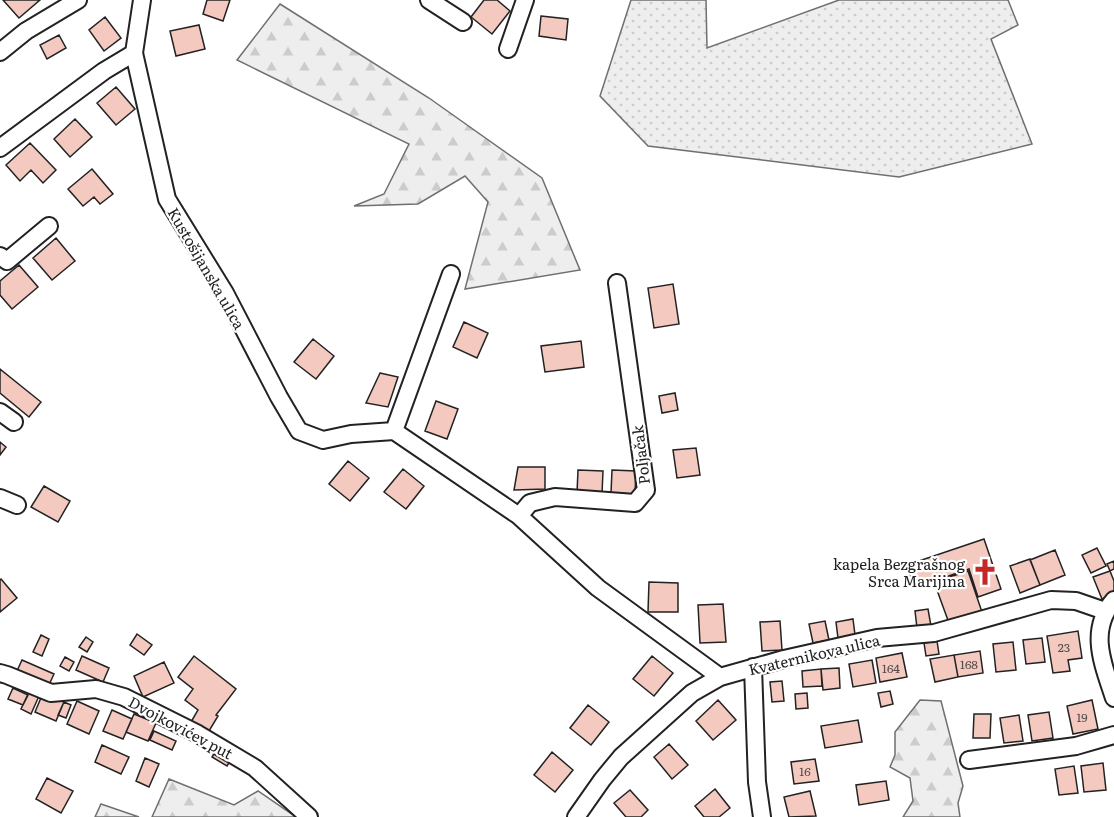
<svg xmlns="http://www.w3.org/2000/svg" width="1114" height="817" viewBox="0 0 1114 817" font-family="Literata,serif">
<defs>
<pattern id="grass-dots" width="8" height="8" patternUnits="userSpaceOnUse" patternTransform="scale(1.5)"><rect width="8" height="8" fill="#eee"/><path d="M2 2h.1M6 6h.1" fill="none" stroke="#ccc" stroke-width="1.8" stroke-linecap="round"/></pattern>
<pattern id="forest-firs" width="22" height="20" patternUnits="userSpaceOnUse" patternTransform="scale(1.5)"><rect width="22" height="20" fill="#eee"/><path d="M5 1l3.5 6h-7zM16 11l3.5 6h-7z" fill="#ccc"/></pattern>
</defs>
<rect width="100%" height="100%" fill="#fff"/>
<path fill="url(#grass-dots)" stroke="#6f6f6f" stroke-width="1.5" d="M631,0H706L707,48L839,0H1008L1018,25L991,39L1032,144L899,177L648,146L600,96Z"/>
<path fill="url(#forest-firs)" stroke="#6f6f6f" stroke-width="1.5" d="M280,4L429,98L542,178L580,270L465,289L488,202L465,176L418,204L354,206L384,194L409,144L237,60Z
M920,700L941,701L963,786L958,803L960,817H903L913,801L910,778L890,767L895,755V732Z
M169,779L234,805L258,791L296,817H152Z
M101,804L139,817H95Z"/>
<path fill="#f3c9c0" stroke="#222" stroke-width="1.5" d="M3,0H40L19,18Z
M207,0H230L223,21L203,14Z
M484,0H497L510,11L492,34L471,17Z
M541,16L568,19L566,40L539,36Z
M105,17L121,38L104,51L89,30Z
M199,25L205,49L176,56L170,31Z
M59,35L66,48L47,59L40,45Z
M116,87L135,109L116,125L97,103Z
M75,119L92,137L70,157L54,139Z
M30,143L56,170L43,183L31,170L20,181L6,165Z
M92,169L113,194L100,204L94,197L83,206L68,189Z
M56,238L75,261L52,280L33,258Z
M19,265L38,287L12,309L0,295V281Z
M673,284L679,324L654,328L648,288Z
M464,322L488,333L477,358L453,347Z
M313,339L334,356L316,379L294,362Z
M581,341L584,367L545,372L541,346Z
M0,369L41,402L29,417L0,393Z
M380,373L398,377L388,407L366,403Z
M675,393L678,410L662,413L659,396Z
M436,401L458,409L447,439L425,431Z
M0,442L6,447L0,455Z
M696,448L700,475L677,478L673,450Z
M348,461L369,478L350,501L329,484Z
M518,467H545V489L514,490Z
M403,469L424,486L406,509L384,492Z
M578,470L603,471L602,494L577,493Z
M612,470L636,471L635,494L611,493Z
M44,486L70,501L58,522L31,507Z
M984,539L1001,589L978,597L969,569L914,588L907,565Z
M1097,548L1106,566L1091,573L1082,555Z
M1055,550L1065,575L1040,585L1030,560Z
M1030,559L1040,585L1020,593L1010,566Z
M1114,561V569L1110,571L1107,564Z
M968,571L982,612L949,623L934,582Z
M1110,571L1114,581V595L1102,599L1093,577Z
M1,579L17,598L0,612V580Z
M649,582L678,583V612H648Z
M723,604L726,642L700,643L698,605Z
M928,609L931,626L917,628L915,611Z
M853,619L855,635L838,638L836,622Z
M780,621L782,650L762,651L760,622Z
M825,621L829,640L813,643L809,624Z
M1078,631L1082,658L1068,660L1070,671L1053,673L1047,636Z
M137,634L152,645L144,655L130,645Z
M41,635L49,639L42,656L33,652Z
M86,637L93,642L87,652L79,647Z
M1042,638L1045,662L1026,664L1023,640Z
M937,641L939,654L926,656L924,643Z
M1013,642L1016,670L996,672L993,644Z
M980,651L983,673L958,677L954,655Z
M902,653L907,677L880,682L876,658Z
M954,655L958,677L935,682L930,659Z
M82,656L109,668L103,682L76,670Z
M194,656L236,689L216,715L218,716L209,731L191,722L198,710L185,700L193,689L178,677Z
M652,656L673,673L654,696L633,679Z
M65,657L74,662L69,671L60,666Z
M22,660L54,674L48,687L16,673Z
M872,660L876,683L853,687L849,664Z
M164,662L174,683L143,697L134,676Z
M839,668L840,688L823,690L821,669Z
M821,669L822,686L803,687L802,671Z
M782,681L784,701L772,702L770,682Z
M13,688L28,695L23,705L8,699Z
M890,691L893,704L881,707L878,693Z
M29,692L39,696L31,714L21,709Z
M43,693L64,702L56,721L35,712Z
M807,693L808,708L796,709L795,694Z
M718,700L736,720L713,740L696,721Z
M1092,700L1098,729L1073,734L1067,706Z
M77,701L99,711L89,734L67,724Z
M64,702L71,705L66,718L58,715Z
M588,705L609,722L591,745L570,728Z
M112,710L132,719L123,739L103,731Z
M1049,712L1053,738L1032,741L1028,715Z
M134,714L156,723L148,741L126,732Z
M974,714H991L990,738H973Z
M1019,715L1023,741L1004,743L1000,718Z
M858,720L862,742L825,748L821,726Z
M154,731L176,741L172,750L150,740Z
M669,744L688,765L672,779L654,757Z
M102,745L129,757L121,774L95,762Z
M217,749L232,758L227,766L212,757Z
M552,752L573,770L555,792L534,775Z
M145,758L159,764L149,787L136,781Z
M815,759L819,781L794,784L791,762Z
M1103,763L1106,790L1084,792L1081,766Z
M1074,766L1078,793L1059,795L1055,769Z
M47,778L73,791L61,813L36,799Z
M886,781L889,800L859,805L856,785Z
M715,789L730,808L719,817H704L695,806Z
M630,790L648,810L641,817H626L614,803Z
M810,791L816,816L789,817L784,797Z"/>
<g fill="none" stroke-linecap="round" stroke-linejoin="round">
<defs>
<path id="minor" d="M142,0L134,53L167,199L225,293L279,397L299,431L323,440L351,434L394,431
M429,0L463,22
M508,49L525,0
M0,52L26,31L78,0
M0,148L104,71L134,53
M0,256L7,261L49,226
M0,412L14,422
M394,431L519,516L530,503L555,497L635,503L646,490L617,283
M394,431L451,274
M0,498L17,505
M519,516L598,588L720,677
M1114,600C1088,631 1103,664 1114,698
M753,667L757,782L762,817
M0,673L7,675L51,693L96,689L124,697L198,734L255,768L309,817
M969,760L1076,746L1114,735
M576,817L602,780L621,757L692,693L720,677L784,659L877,638L934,633L1051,600L1076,601L1105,611"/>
</defs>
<use href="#minor" stroke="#222" stroke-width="20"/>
<use href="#minor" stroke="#fff" stroke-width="16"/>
</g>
<defs>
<symbol id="church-bare" viewBox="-9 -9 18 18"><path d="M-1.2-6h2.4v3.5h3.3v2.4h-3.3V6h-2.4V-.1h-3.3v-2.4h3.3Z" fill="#c62828" stroke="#fff" stroke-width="2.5" paint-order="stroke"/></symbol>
</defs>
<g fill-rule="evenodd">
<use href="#church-bare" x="966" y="553" width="38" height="38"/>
</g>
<g text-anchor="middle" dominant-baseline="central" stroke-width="4.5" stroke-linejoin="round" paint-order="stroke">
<g font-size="12" fill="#564c4a">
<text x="1064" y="647">23</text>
<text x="969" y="664">168</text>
<text x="891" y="668">164</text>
<text x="1082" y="717">19</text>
<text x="805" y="771">16</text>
</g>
<g font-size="15" fill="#222" stroke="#fff">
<text transform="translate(207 268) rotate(60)">Kustošijanska ulica</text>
<text transform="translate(640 455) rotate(-97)">Poljačak</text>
<text transform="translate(814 654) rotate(-13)">Kvaternikova ulica</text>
<text transform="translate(181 727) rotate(28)">Dvojkovićev put</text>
</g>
<g font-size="15" fill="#222" stroke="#fff" text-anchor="end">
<text x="965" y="563">kapela Bezgrašnog<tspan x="965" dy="17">Srca Marijina</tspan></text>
</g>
</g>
</svg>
